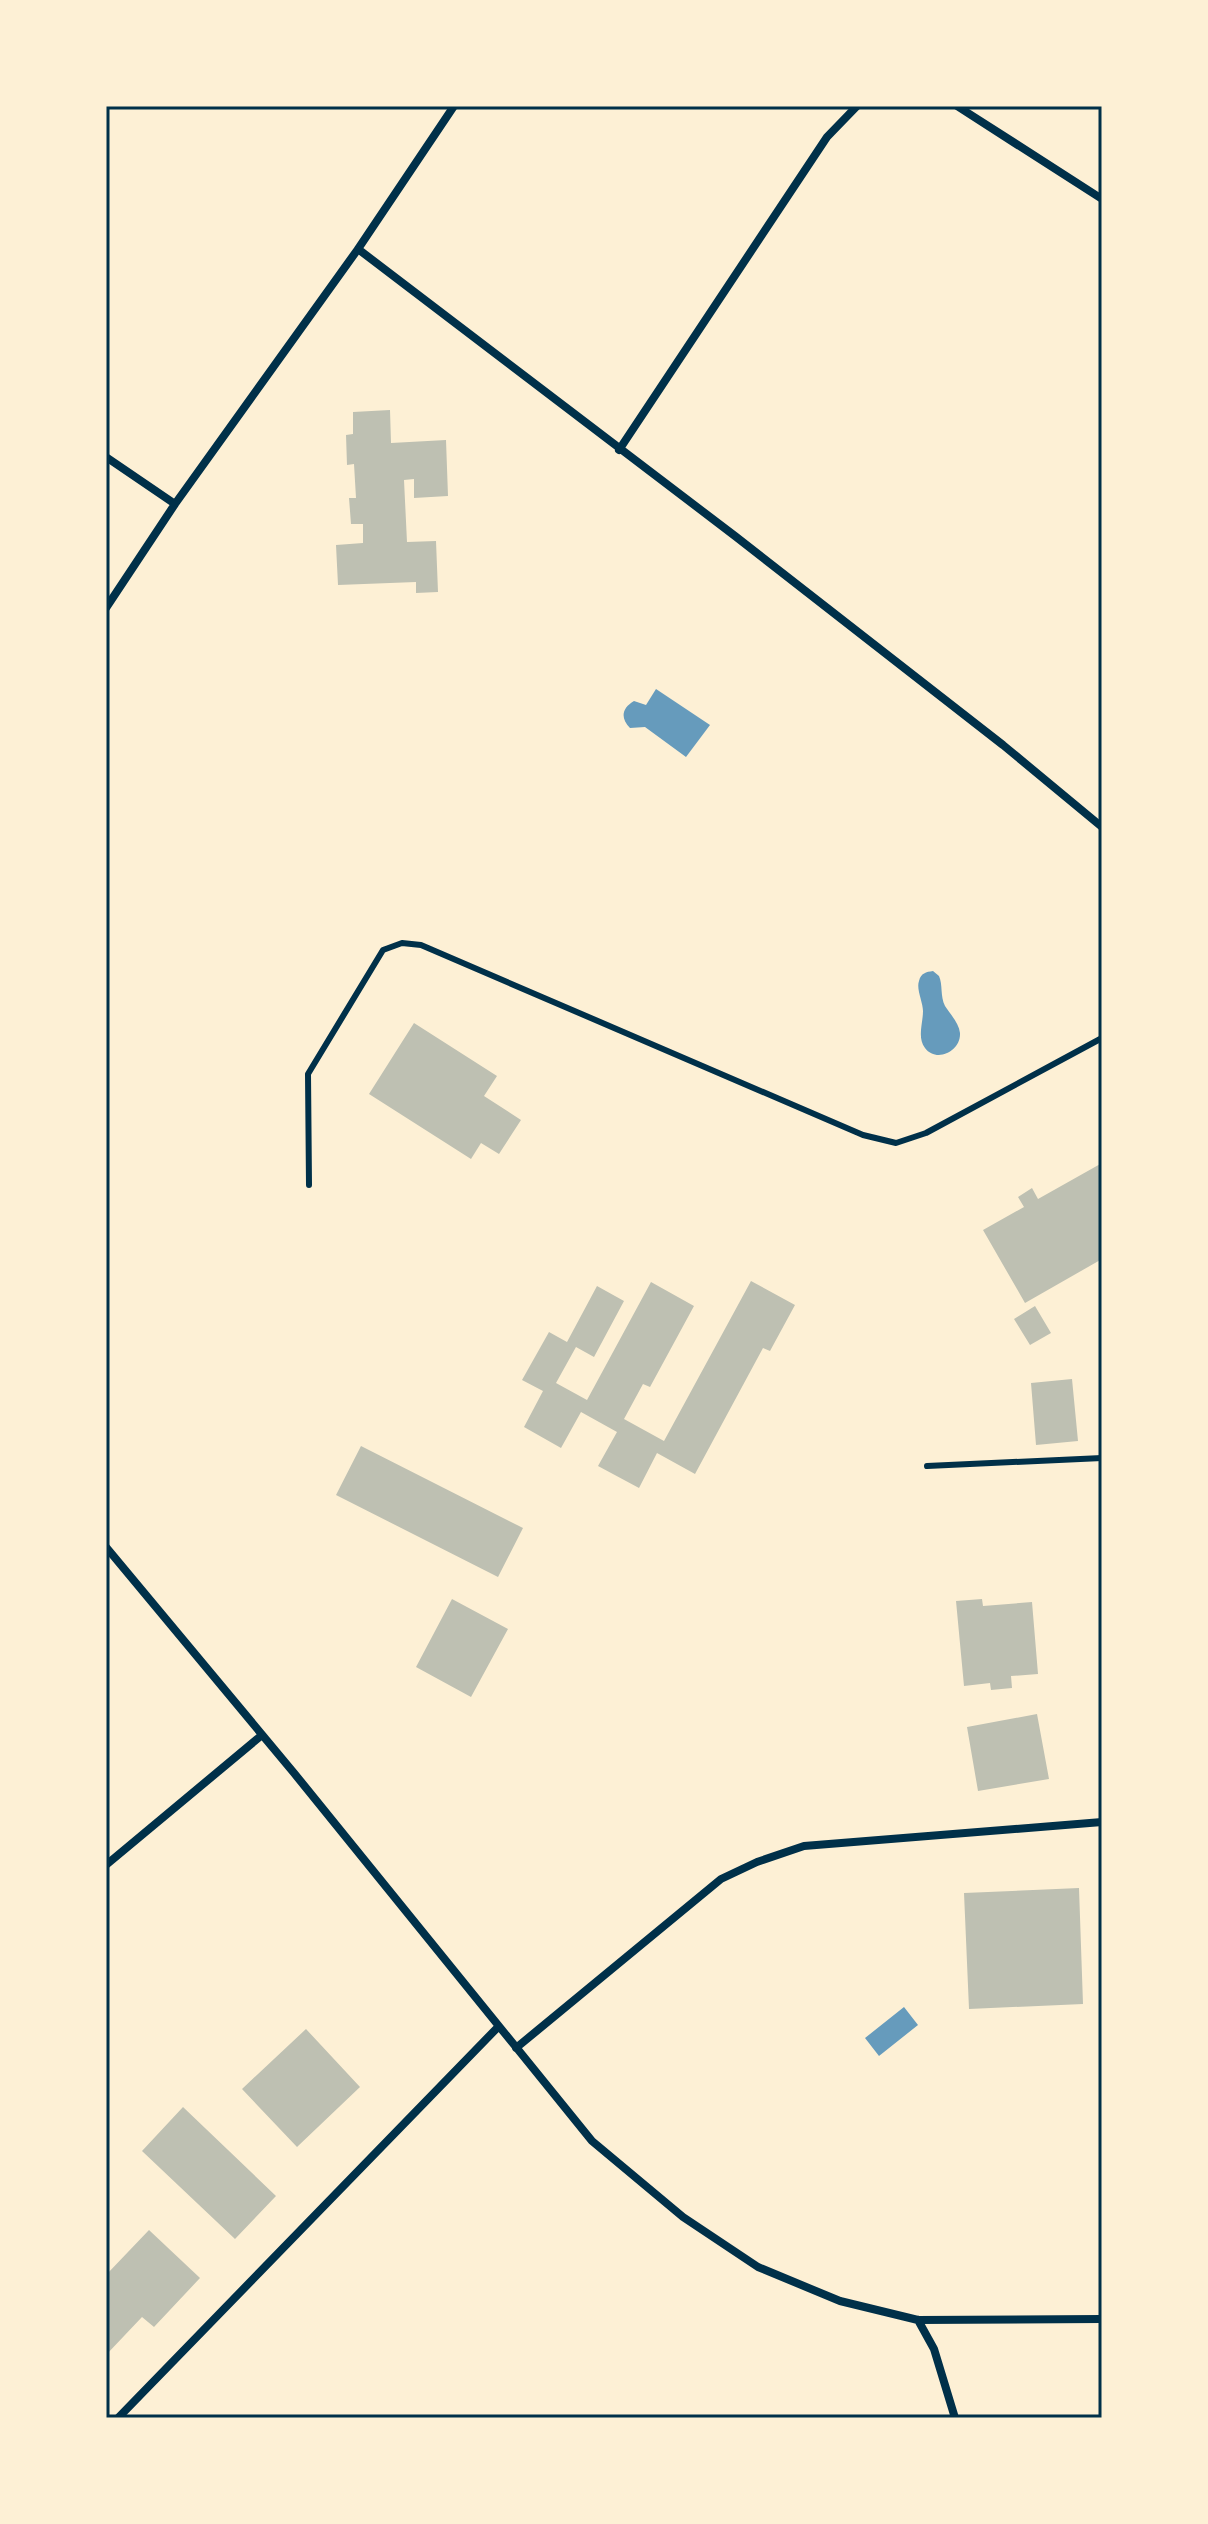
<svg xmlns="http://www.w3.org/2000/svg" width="1208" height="2524" viewBox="0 0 1208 2524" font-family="'Nunito Sans',sans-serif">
<rect width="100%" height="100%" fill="#fdf0d5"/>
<path fill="#669bbc" d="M656,689L710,725L686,757L645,727L630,728C620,718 622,708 634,701L646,705Z
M933,971L939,976C943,985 940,996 945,1006C950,1014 959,1023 960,1033C961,1052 936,1063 925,1048C917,1038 923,1023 923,1011C923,1002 916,989 919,981C921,973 926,972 933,971Z
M904,2007L918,2025L879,2056L865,2038Z"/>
<path fill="#bec0b2" d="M390,410L391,443L446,440L448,496L414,498V479L404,480L407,542L436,541L438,592L416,593V582L338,585L336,545L363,543V524H351L349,498H356L354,464L347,465L346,435L353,434V412Z
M414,1023L497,1076L484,1096L521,1120L499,1154L481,1143L471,1159L369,1094Z
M1102,1163V1259L1025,1303L983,1230L1024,1207L1018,1197L1032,1188L1038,1199Z
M751,1281L795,1305L770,1351L763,1348L695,1474L657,1453L639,1488L598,1466L617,1432L581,1412L561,1448L524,1427L543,1391L522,1380L549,1332L567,1342L597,1286L624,1301L594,1357L576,1347L556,1383L587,1400L651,1282L694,1306L650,1387L643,1384L624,1419L664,1441Z
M1035,1306L1051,1333L1030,1345L1014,1319Z
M1072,1379L1078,1441L1036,1445L1031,1383Z
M361,1446L523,1528L498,1577L336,1495Z
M452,1599L508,1629L471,1697L416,1667Z
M982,1599L983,1606L1032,1602L1038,1674L1011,1676L1012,1688L991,1690L990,1683L964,1686L956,1601Z
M1037,1714L1049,1779L978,1791L967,1727Z
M1079,1888L1083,2004L969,2009L964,1893Z
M306,2029L360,2087L297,2147L242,2089Z
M183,2107L276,2196L235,2239L142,2151Z
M149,2230L200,2278L154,2327L142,2317L106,2355V2275Z"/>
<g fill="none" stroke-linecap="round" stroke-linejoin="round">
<path stroke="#003049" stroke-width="6" d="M309,1185L308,1074L383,950L402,943L421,945L863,1135L896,1143L926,1133L1102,1038
M927,1466L1102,1458"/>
<path stroke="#003049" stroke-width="8" d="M957,106L1102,199
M358,249L735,536L1003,745L1102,827
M619,450L827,137L857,106
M106,457L175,504
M106,608L175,504L358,249L454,106
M106,1547L294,1773L592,2141L683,2217L758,2267L840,2301L918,2320L1102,2319
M106,1865L262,1735
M516,2048L721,1879L757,1862L804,1846L1102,1822
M918,2320L934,2349L955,2418
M118,2418L498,2027"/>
</g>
<rect width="1208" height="2524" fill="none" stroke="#fdf0d5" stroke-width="216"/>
<rect x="108" y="108" width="992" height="2308" fill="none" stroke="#003049" stroke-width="3"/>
</svg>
